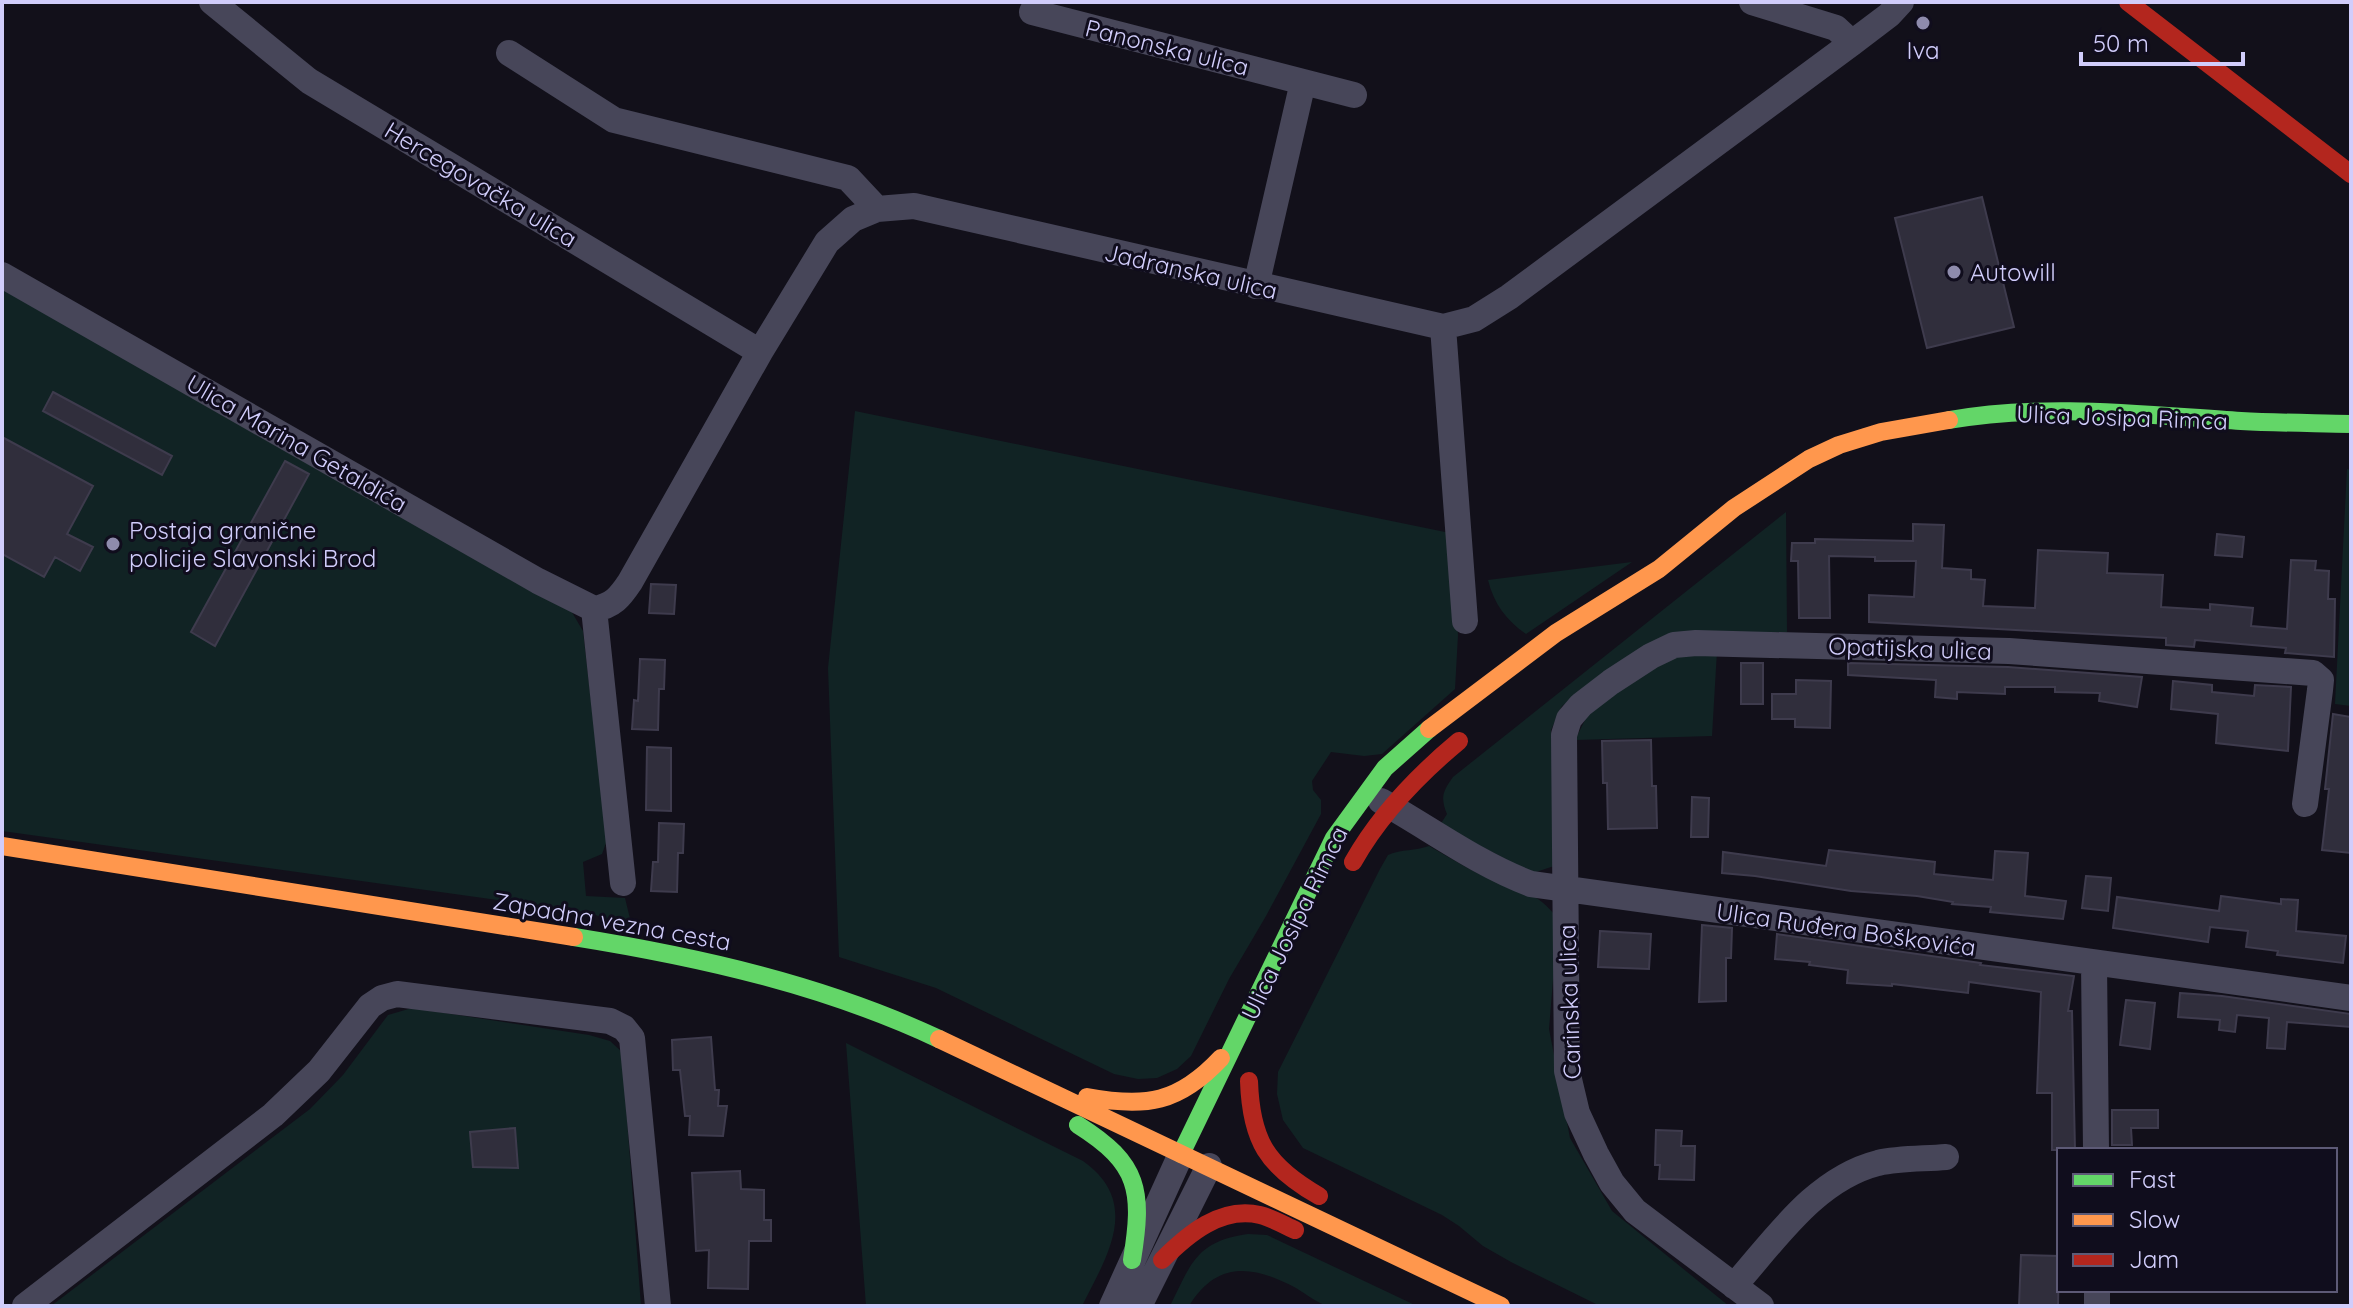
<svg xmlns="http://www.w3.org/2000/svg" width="2353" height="1308" viewBox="0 0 2353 1308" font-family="Quicksand,sans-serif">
<rect width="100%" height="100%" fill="#12101a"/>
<path fill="#112324" d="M2,289L570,609L583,631L607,840L602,854L583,862L586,896L625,898L633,931L591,913L2,831Z
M855,411L1450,533L1458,635L1455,689L1382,754L1364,756L1331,752L1312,781L1313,790L1321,800V814L1266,916L1229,979L1191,1056L1177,1069L1157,1078L1138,1079L1114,1074L936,988L839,957L828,668Z
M2347,469L2351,470V706L2335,704Z
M1786,512L1787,632H1682L1633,656L1562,706L1551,730L1559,842L1554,866L1533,873L1440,825L1447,814C1440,797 1443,791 1453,777Z
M1632,562L1526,634C1506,620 1494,604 1488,580Z
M1717,651L1712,736L1575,740L1587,716L1603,702L1666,658Z
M1429,846C1452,859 1476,874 1501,884C1529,896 1537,892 1558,919L1549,1029L1570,1138L1612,1211L1729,1306H1600L1511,1262L1483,1246L1459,1226L1442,1215L1303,1148L1283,1120L1277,1094L1278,1072L1380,869L1388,855C1402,849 1415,851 1429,846Z
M412,1008L589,1035L610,1041L622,1052L641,1306H51L310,1109L343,1075L388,1015Z
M846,1043L1083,1161C1142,1203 1107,1256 1082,1306H866Z
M1248,1234L1267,1235L1417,1306C1394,1306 1350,1308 1329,1306C1318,1304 1306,1294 1296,1288C1253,1265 1217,1260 1189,1306H1170C1191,1264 1196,1241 1248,1234Z"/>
<path fill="#302e3c" stroke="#3e3b4d" stroke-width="2" d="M1982,197L2014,327L1927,348L1895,218Z
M53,392L172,456L162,475L43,411Z
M2,437L93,486L67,534L93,547L80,571L55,557L44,577L2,554Z
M285,461L309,474L215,646L191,632Z
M1913,524L1944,525L1942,568L1971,570V579L1985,580L1983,606L2035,608L2038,550L2108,553L2107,573L2163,575L2161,607L2210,610V604L2253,608L2251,626L2287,629L2291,560L2316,561L2315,570L2329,571L2328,599H2335L2334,657L2285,653L2286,648L2195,640L2194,647L2166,645V638L1869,622V595L1914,597L1916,561H1875V557L1829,556L1830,618H1799L1798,561H1791L1792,543H1815V539L1913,541Z
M2217,534L2244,537L2242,557L2215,555Z
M651,584L676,585L674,614L649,613Z
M640,659L665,660L664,689H659L658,730L632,729L634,700L638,701Z
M1741,663H1763V704H1741Z
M1848,663L2008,667L2142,677L2137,707L2099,701L2100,693L2055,692V687H2005V694L1957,692V699L1935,697L1936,680L1848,675Z
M1796,680L1831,681L1830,728L1795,727V719H1772V694H1796Z
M2173,681L2212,685V692L2254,696L2255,685L2291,687L2288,751L2216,743L2218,714L2171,709Z
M2333,714L2351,717V853L2322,850L2329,789H2325Z
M1651,740L1652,786H1656L1657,828L1608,829L1607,783H1603L1602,741Z
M647,747L671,748V811L646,810Z
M1692,797L1709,798L1708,837H1691Z
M659,823L684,824L683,853H678L677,892L651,891L653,862H658Z
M1829,850L1935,862L1934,874L1993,880L1995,851L2028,853L2025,896L2066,901L2063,919L1990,912L1991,907L1952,904L1953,902L1917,896L1851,891L1755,876L1722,873L1723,852L1826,866Z
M2086,876L2111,878L2108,911L2082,908Z
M2221,896L2281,904V899L2298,900L2296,931L2346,936L2343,963L2277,955L2278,951L2246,947L2248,931L2210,927L2208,942L2113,928L2117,897L2219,911Z
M1702,925L1732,928L1731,958H1726V1001L1699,1002Z
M1600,931L1651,934L1649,969L1598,967Z
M1777,934L1981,963L1980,965L2074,976L2068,1011H2072L2075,1150H2052V1093H2037L2041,992L1969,982L1968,993L1892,984V986L1847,983L1848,970L1809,965L1810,962L1775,959Z
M2180,993L2222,996L2351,1014V1027L2287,1022L2285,1049L2267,1048L2269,1018L2237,1015L2235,1032L2219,1030L2220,1020L2178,1017Z
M2126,1000L2155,1003L2150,1049L2120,1045Z
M711,1037L715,1090H719L718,1106H727L723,1136L689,1135L690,1116H685L680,1070H673L672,1040Z
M2112,1110H2158V1128H2131L2132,1145H2112Z
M515,1128L518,1168L473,1167L470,1132Z
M1656,1130L1682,1131L1681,1146H1695L1694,1180L1659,1179L1660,1165H1655Z
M740,1171L741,1189L764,1190V1220H771V1241H749L748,1289L708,1288L709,1250L696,1251L692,1173Z
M2021,1255L2059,1256L2058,1306H2019Z"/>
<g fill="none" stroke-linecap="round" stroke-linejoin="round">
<path stroke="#474659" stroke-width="26" d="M212,2L309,81L760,352
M1752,2L1836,28L1852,43
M1032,12L1354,95
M509,53L614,120L848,178L877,209
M2,275L538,581L594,609
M1256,286L1303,82
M1443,327L1465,621
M594,609C613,606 620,597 630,582L760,352L827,242L853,219L877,209L914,206L1443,327L1474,319L1509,297L1852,43L1889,15L1901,2
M594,609L623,883
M1381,801C1431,829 1476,863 1531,884L2351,998
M2094,963L2096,1150
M1734,1286C1775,1240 1815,1179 1878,1163C1900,1158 1924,1159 1946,1157
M2097,1290V1306
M25,1306L273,1115L319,1071L370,1006L382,998L397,994L610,1021L624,1028L632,1038L658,1306
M1112,1306L1181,1154
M1139,1306L1209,1166
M1761,1306L1635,1211L1612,1183L1596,1154L1577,1113L1567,1071L1564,735L1569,719L1581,705L1611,682L1651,656L1674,645L1696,643L2009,651L2313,673L2321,680L2320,690L2305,804"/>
<path stroke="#63d668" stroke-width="18" d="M1949,420C2046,403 2144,415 2241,421C2278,423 2314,423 2351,424
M574,937C699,957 824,985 939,1039
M1078,1125C1140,1164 1143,1191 1132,1260
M1181,1154L1334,838L1385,768L1429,729"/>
<path stroke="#ff974d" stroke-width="18" d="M1429,729L1556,633L1659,569L1734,508L1809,459L1839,445L1881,432L1949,420
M2,846L574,937
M939,1039L1501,1306
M1087,1097C1146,1108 1179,1103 1221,1058"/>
<path stroke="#b3261e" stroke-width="18" d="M2128,2L2351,174
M1353,862C1380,814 1417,776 1459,741
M1249,1081C1251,1141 1267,1166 1319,1196
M1162,1260C1188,1234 1221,1206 1260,1215C1272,1218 1284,1225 1295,1230"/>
</g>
<g fill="#8e8bac" stroke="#100d1d" stroke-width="3">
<circle cx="1923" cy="23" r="8"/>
<circle cx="1954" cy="272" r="8"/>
<circle cx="113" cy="544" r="8"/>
</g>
<g text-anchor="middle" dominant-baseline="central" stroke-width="6" stroke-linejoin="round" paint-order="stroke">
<g font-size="24" fill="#d1cdfb" stroke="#100d1d">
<text transform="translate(1167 47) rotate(14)">Panonska ulica</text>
<text transform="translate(481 184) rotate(31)">Hercegovačka ulica</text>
<text transform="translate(1191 271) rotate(13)">Jadranska ulica</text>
<text transform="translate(2122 417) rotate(2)">Ulica Josipa Rimca</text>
<text transform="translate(297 443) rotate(30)">Ulica Marina Getaldića</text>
<text transform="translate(1910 648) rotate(2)">Opatijska ulica</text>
<text transform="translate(612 921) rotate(10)">Zapadna vezna cesta</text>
<text transform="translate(1294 923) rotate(-64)">Ulica Josipa Rimca</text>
<text transform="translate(1846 929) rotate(8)">Ulica Ruđera Boškovića</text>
<text transform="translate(1569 1002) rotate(-92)">Carinska ulica</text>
</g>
<g font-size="24" fill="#d1cdfb" stroke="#100d1d" text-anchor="start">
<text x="1923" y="50" text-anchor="middle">Iva</text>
<text x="1970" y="272">Autowill</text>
<text x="129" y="530">Postaja granične<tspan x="129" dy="28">policije Slavonski Brod</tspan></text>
</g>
</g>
<rect width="2353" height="1308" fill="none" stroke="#d1cdfb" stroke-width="8"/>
<rect x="2057" y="1148" width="280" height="144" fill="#100d1d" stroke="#5d5a76" stroke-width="2"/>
<rect x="2073" y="1174" width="40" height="12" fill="#63d668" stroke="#5d5a76" stroke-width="2"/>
<text x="2129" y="1188" font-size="24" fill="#d1cdfb">Fast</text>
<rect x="2073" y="1214" width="40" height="12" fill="#ff974d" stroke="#5d5a76" stroke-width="2"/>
<text x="2129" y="1228" font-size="24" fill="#d1cdfb">Slow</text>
<rect x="2073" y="1254" width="40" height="12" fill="#b3261e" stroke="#5d5a76" stroke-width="2"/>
<text x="2129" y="1268" font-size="24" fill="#d1cdfb">Jam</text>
<path d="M2081 52v12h162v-12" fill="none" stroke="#d1cdfb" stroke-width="4"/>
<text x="2093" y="52" font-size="24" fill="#d1cdfb" stroke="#100d1d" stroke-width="6" paint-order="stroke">50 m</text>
</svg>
